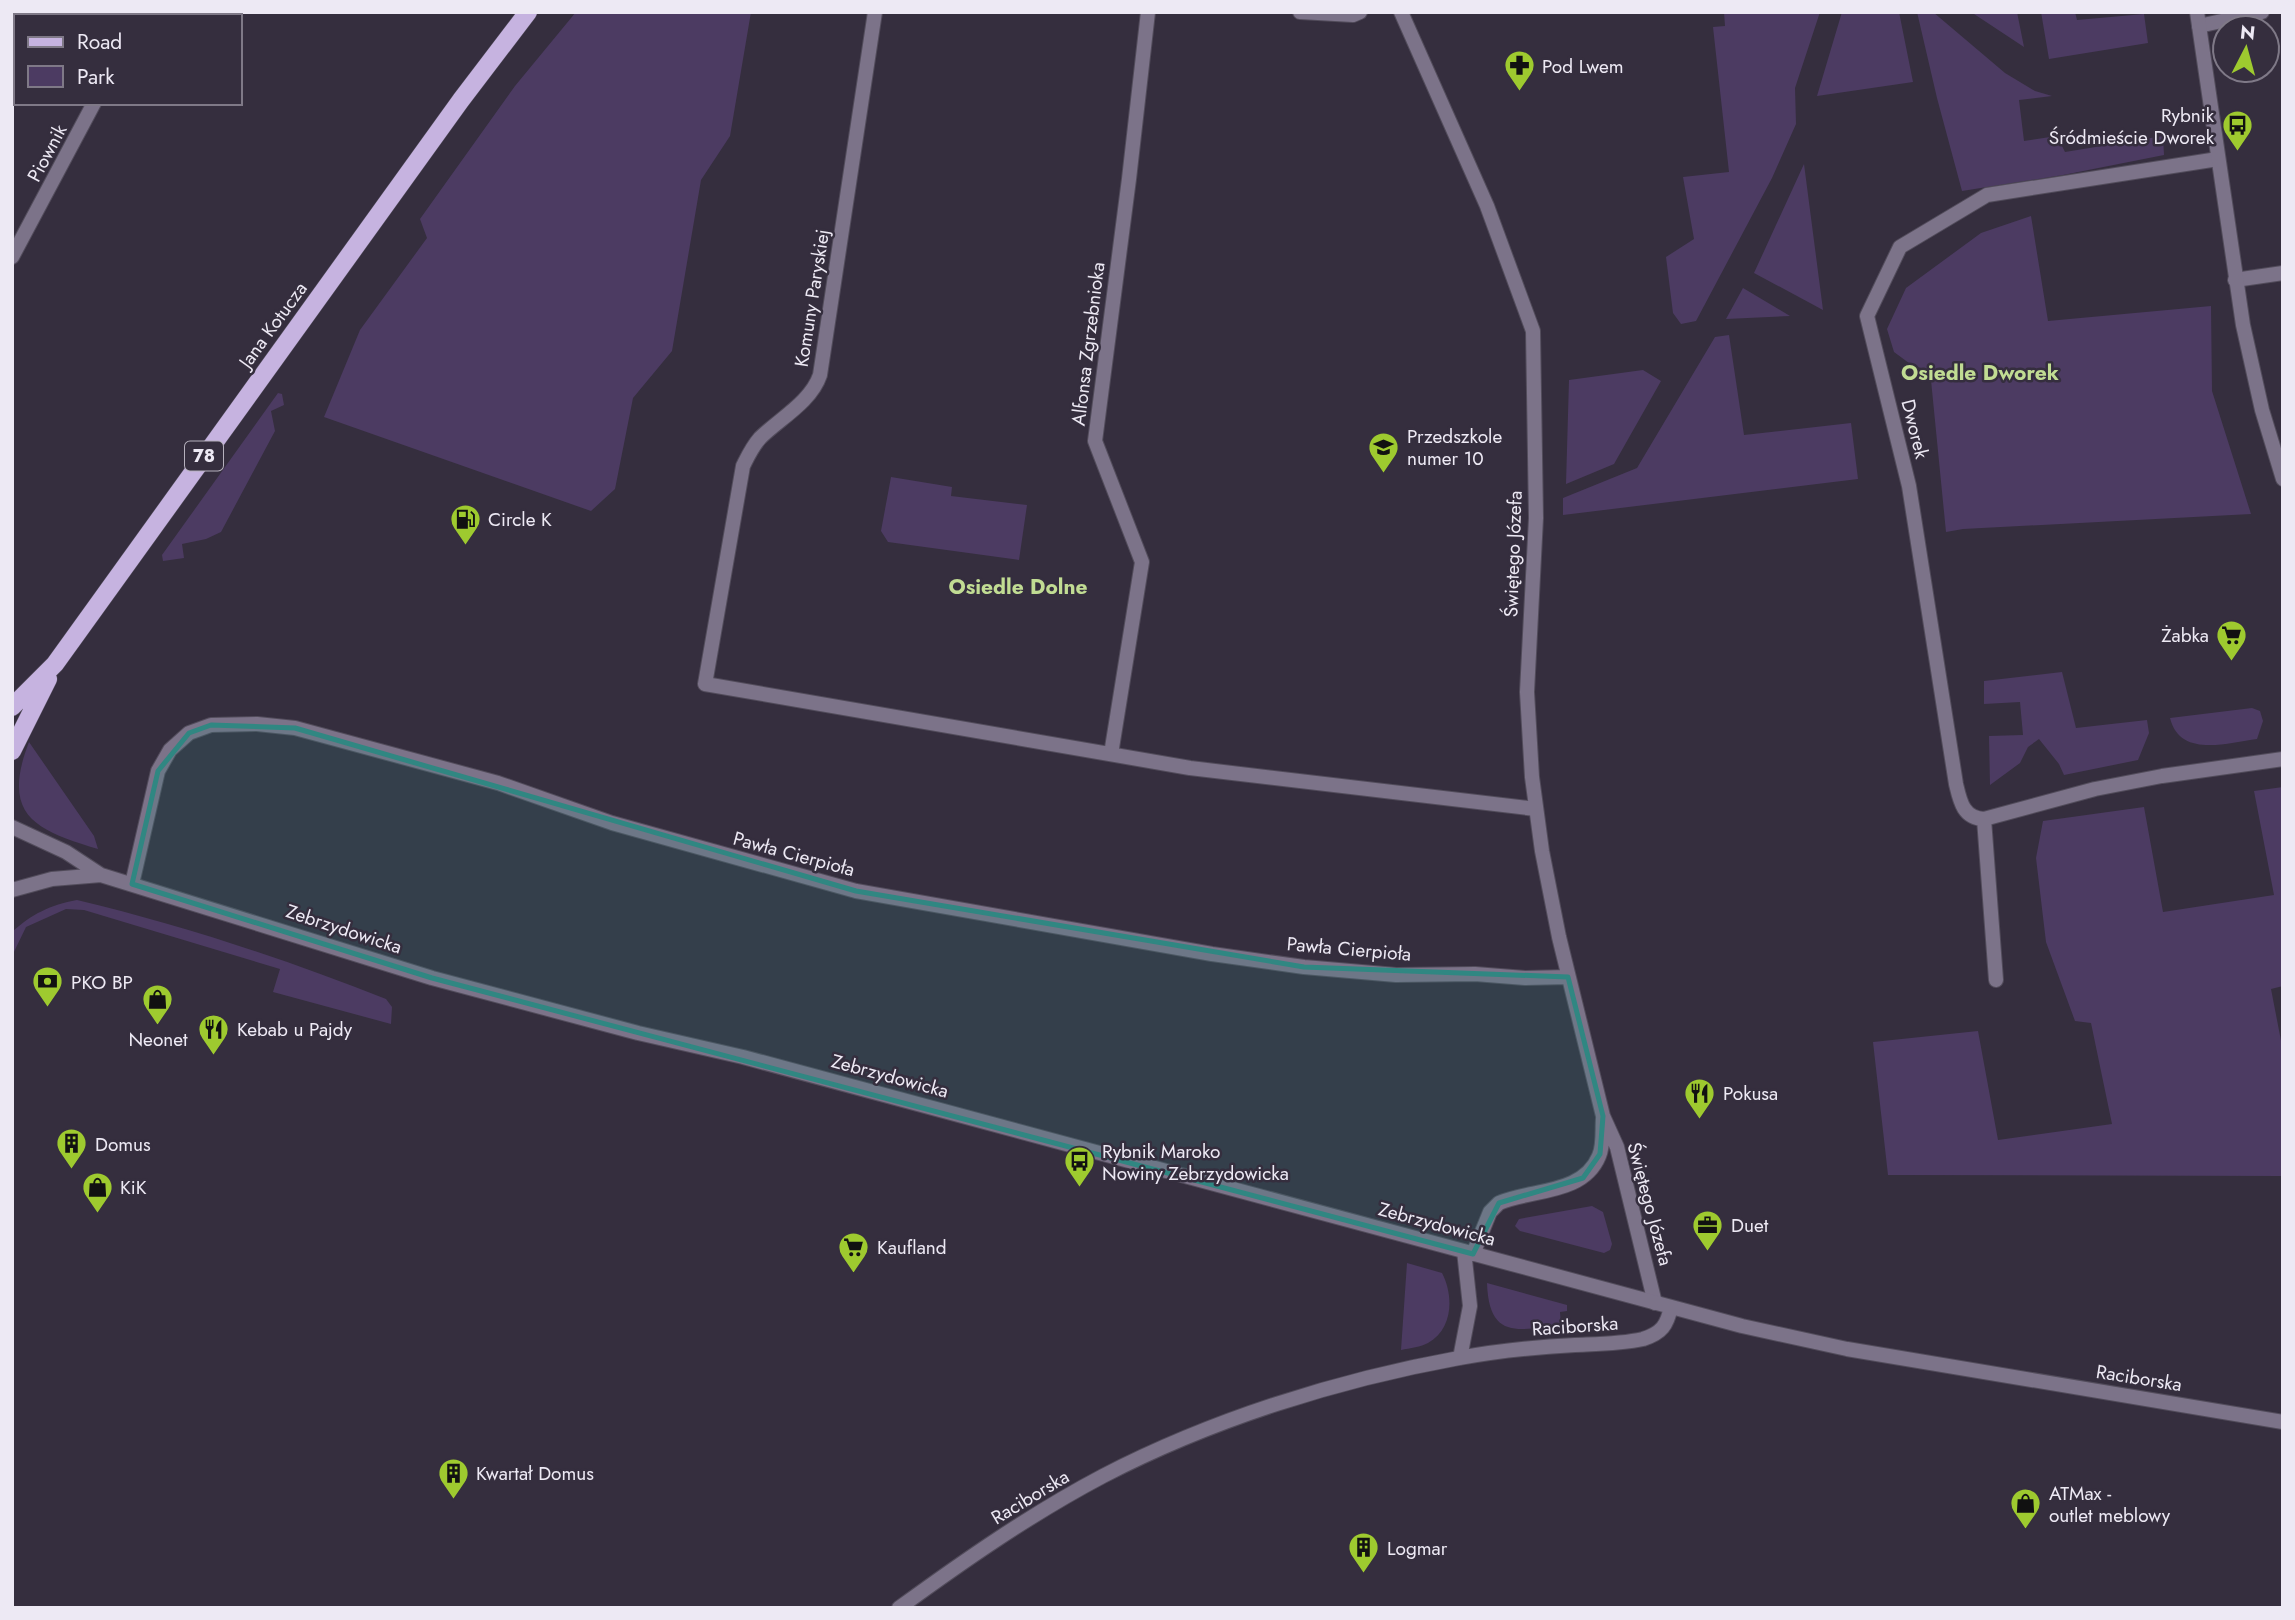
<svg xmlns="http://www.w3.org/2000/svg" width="2295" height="1620" viewBox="0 0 2295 1620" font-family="Jost,sans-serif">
<rect width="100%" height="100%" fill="#352e3e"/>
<path fill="#4c3b62" d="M576,12H751L730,136L701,180L672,351L633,398L615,489L591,511L324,417L360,330L427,238L420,219L515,86Z
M1724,12H1820L1795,88L1796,124L1772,178L1696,321L1681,324L1673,313L1666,257L1694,239L1683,177L1729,172L1713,27L1725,26Z
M1842,12H1899L1913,82L1817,96Z
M1917,12H1933L2005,73L2035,91L2052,96L2019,100L2024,141L2057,136L2065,152L2163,136L2164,155L2063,175L1962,191L1937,98Z
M1971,12H2017L2024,47Z
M2041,12H2075L2077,20L2144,14L2148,43L2049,59Z
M1804,164L1823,310L1754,273Z
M2031,216L2048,321L2211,306L2212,391L2251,514L1963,529L1946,532L1930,370L1913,366L1894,352L1887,329L1906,288L1981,233Z
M1743,288L1790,316L1726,319Z
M1729,335L1744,435L1851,423L1858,479L1563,515V498L1637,468L1715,337Z
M1643,370L1661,381L1614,464L1566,484L1569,380Z
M278,393L282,394L284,405L271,411L275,431L221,532L206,539L182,544L184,558L163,561L162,555Z
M891,477L952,487L951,496L1027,505L1019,560L888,542L881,531Z
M2062,672L2076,728L2147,720L2149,733L2138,760L2064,775L2059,764L2039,739L2028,747L2020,763L1990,785L1989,736L2023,735L2020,702L1984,704V681Z
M2252,708L2260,711L2263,721L2257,739C2226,743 2180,758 2170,718Z
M29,742L94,836L98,849C37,830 0,817 29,742Z
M2283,787V986L2271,989L2283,1051V1176L1888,1175L1873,1042L1978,1031L1998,1140L2112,1124L2091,1023L2075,1021L2046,942L2036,858L2043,821L2144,807L2163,912L2274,895L2254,791Z
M77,900C182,925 285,959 386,999L392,1007L391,1024L273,992L280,969L84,910L66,909L26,927L12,956V932C32,914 50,905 77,900Z
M1592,1206L1603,1212L1612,1244L1610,1250L1604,1253L1520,1231L1515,1226L1519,1219Z
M1407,1263L1442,1273C1454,1296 1453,1329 1428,1343C1421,1347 1410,1348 1401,1350Z
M1487,1283L1567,1305V1311L1560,1312L1561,1325C1518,1330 1489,1340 1487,1283Z"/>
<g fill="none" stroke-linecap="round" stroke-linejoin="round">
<defs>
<path id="minor" d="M875,12L820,375C811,402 779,419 760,438C752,447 748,456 743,466L705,684L1190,768L1536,809
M1300,12L1353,15L1360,12
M1401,12L1487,206L1533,331L1536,518L1527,692L1532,777L1542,851L1559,937L1603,1116L1617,1147L1655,1303
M140,16L142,12
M2199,26L2262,12
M2218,159L1987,195L1900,247L1867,316L1909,486L1956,784C1960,801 1963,818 1984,819L2095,789L2162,776L2283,759
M12,257L94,103
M2235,280L2283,273
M1111,754L1142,562L1095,441L1129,179L1148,12
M1984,819L1996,980
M132,884L158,771L170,750L189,733L211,725L257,724L295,728L498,783L612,823L856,891L1212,954L1304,967L1396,975L1475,974L1525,978L1568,977
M1473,1254L1490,1212L1499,1203C1531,1189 1583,1195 1599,1156C1604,1145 1602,1130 1603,1118"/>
<path id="tertiary" d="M2197,12L2243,325L2262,410L2283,479
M12,827L66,852L101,875L432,978L638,1033L743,1057L1742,1326L1847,1349L2283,1422
M12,890L52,879L101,875
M1460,1358L1470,1306L1464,1251
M899,1608C965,1560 1031,1514 1103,1476C1213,1419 1338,1380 1459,1358C1497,1351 1536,1347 1575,1345C1598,1344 1621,1344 1643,1339C1662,1333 1667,1325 1671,1307"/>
<path id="primary" d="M12,707L55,664L461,100L528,12
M12,751L48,679"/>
</defs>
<use href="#minor" stroke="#524c5b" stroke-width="16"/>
<use href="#tertiary" stroke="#524c5b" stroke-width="16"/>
<use href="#primary" stroke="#524c5b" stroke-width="19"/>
<use href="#minor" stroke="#7c7389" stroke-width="14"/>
<use href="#tertiary" stroke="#7c7389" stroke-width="14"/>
<use href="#primary" stroke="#c6b3e0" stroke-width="18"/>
</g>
<path fill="#308782" fill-opacity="0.2" stroke="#308782" stroke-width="5" stroke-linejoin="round" d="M211,725L295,728L856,891L1304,967L1568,977L1603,1116L1600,1154L1583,1178L1499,1203L1473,1254L432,978L132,884L158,771L189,733Z"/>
<defs>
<symbol id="pharmacy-pin" viewBox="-11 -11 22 30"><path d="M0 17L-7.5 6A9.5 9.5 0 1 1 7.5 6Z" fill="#9eca2f" stroke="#352e3e"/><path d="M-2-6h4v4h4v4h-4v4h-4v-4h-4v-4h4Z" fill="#111"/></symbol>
<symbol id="bus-pin" viewBox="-11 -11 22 30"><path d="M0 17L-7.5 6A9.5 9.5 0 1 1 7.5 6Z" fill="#9eca2f" stroke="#352e3e"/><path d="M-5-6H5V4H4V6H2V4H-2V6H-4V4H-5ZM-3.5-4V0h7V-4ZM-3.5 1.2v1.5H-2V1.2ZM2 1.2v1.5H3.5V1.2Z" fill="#111"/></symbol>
<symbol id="school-pin" viewBox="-11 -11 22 30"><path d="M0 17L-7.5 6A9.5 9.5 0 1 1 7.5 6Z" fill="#9eca2f" stroke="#352e3e"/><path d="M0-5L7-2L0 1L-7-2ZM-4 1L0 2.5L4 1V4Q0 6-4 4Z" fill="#111"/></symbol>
<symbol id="fuel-pin" viewBox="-11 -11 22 30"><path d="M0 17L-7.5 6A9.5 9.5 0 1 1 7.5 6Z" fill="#9eca2f" stroke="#352e3e"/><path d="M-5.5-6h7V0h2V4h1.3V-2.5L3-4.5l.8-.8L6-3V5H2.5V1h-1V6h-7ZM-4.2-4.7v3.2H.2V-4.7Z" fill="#111"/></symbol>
<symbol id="supermarket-pin" viewBox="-11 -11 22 30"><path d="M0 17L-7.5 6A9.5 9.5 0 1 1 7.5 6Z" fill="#9eca2f" stroke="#352e3e"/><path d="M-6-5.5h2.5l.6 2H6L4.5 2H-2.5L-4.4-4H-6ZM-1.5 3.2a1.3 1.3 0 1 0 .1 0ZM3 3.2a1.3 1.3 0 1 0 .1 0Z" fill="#111"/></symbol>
<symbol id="bank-pin" viewBox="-11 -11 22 30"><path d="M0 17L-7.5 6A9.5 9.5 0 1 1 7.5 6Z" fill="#9eca2f" stroke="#352e3e"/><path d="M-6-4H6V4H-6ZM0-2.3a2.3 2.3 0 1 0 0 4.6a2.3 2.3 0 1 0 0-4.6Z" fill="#111"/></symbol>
<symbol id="shop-pin" viewBox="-11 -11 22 30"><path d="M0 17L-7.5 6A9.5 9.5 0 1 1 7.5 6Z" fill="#9eca2f" stroke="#352e3e"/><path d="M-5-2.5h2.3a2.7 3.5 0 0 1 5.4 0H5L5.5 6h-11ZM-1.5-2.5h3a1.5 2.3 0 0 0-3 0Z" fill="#111"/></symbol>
<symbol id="restaurant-pin" viewBox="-11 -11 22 30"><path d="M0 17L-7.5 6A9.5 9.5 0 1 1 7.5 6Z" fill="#9eca2f" stroke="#352e3e"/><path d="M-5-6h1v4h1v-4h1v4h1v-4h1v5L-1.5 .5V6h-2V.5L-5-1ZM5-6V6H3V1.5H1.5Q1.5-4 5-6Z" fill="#111"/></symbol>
<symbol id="building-pin" viewBox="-11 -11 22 30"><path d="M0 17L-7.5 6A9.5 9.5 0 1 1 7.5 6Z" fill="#9eca2f" stroke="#352e3e"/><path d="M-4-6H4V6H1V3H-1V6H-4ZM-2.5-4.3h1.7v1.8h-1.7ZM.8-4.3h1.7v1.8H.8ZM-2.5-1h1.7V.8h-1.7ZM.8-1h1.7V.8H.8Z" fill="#111"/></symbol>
<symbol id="office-pin" viewBox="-11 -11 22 30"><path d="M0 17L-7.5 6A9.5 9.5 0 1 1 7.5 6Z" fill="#9eca2f" stroke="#352e3e"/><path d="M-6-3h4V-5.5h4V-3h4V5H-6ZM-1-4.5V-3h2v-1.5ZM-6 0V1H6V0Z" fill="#111"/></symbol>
</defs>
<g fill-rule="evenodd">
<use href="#pharmacy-pin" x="1502" y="48" width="35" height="47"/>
<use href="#bus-pin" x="2220" y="108" width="35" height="47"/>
<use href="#school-pin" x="1366" y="430" width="35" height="47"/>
<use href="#fuel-pin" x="448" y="502" width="35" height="47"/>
<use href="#supermarket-pin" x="2214" y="618" width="35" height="47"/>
<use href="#bank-pin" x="30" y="964" width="35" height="47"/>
<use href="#shop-pin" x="140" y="982" width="35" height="47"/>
<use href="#restaurant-pin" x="196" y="1012" width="35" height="47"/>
<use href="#restaurant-pin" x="1682" y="1076" width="35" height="47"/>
<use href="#building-pin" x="54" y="1126" width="35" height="47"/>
<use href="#bus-pin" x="1062" y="1144" width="35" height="47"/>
<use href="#shop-pin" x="80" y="1170" width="35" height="47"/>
<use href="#office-pin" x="1690" y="1208" width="35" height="47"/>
<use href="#supermarket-pin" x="836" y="1230" width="35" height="47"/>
<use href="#building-pin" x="436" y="1456" width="35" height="47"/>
<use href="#shop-pin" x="2008" y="1486" width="35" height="47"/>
<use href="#building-pin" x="1346" y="1530" width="35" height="47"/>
</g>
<g text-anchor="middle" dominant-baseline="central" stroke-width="5" stroke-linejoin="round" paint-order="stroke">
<rect fill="#352e3e" stroke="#b6b1bd" stroke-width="2" x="185" y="441.5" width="38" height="29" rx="5"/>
<g font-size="18" font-weight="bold" fill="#ede9f4">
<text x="204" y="456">78</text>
</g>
<g font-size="19" fill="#ede9f4" stroke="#352e3e" text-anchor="start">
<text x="1542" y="66">Pod Lwem</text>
<text x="2214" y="115" text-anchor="end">Rybnik<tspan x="2214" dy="22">Śródmieście Dworek</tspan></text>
<text x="1407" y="436">Przedszkole<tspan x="1407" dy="22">numer 10</tspan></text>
<text x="488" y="519">Circle K</text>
<text x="2209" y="635" text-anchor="end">Żabka</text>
<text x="71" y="982">PKO BP</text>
<text x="237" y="1029">Kebab u Pajdy</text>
<text x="158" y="1039" text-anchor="middle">Neonet</text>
<text x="1723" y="1093">Pokusa</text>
<text x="95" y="1144">Domus</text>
<text x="1102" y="1151">Rybnik Maroko<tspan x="1102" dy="22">Nowiny Zebrzydowicka</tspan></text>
<text x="120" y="1187">KiK</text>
<text x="1731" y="1225">Duet</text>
<text x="877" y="1247">Kaufland</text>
<text x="476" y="1473">Kwartał Domus</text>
<text x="2049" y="1493">ATMax -<tspan x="2049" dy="22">outlet meblowy</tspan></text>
<text x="1387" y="1548">Logmar</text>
</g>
<g font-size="19" fill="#ede9f4" stroke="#352e3e">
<text transform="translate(47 153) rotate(-62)">Piownik</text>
<text transform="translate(812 298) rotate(-81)">Komuny Paryskiej</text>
<text transform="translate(273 325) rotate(-54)">Jana Kotucza</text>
<text transform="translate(1088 344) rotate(-83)">Alfonsa Zgrzebnioka</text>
<text transform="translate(1915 429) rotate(76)">Dworek</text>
<text transform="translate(1513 554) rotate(-88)">Świętego Józefa</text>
<text transform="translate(794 854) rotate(15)">Pawła Cierpioła</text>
<text transform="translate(344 929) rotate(18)">Zebrzydowicka</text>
<text transform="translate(1349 949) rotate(5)">Pawła Cierpioła</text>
<text transform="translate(890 1076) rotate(15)">Zebrzydowicka</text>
<text transform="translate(1650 1204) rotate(75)">Świętego Józefa</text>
<text transform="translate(1437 1224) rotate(15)">Zebrzydowicka</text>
<text transform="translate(1575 1326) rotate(-4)">Raciborska</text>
<text transform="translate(2139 1378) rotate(9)">Raciborska</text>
<text transform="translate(1030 1497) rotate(-31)">Raciborska</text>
</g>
<g font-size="21" font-weight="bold" fill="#c1dc93" stroke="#352e3e">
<text x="1980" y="373">Osiedle Dworek</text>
<text x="1018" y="587">Osiedle Dolne</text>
</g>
</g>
<rect width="2295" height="1620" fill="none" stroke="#ede9f4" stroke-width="28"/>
<rect x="14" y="14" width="228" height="91" fill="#352e3e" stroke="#7f7987" stroke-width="2"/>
<rect x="28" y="37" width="35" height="10" fill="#c6b3e0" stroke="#7f7987" stroke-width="2"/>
<text x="77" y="49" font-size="21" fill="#ede9f4">Road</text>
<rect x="28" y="66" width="35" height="21" fill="#4c3b62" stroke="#7f7987" stroke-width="2"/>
<text x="77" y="84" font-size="21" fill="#ede9f4">Park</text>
<g transform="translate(2246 49) rotate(6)"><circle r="33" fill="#352e3e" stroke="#7f7987" stroke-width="2"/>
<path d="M0-5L12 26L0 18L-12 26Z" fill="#9eca2f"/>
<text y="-10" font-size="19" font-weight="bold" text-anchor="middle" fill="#ede9f4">N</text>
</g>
</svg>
